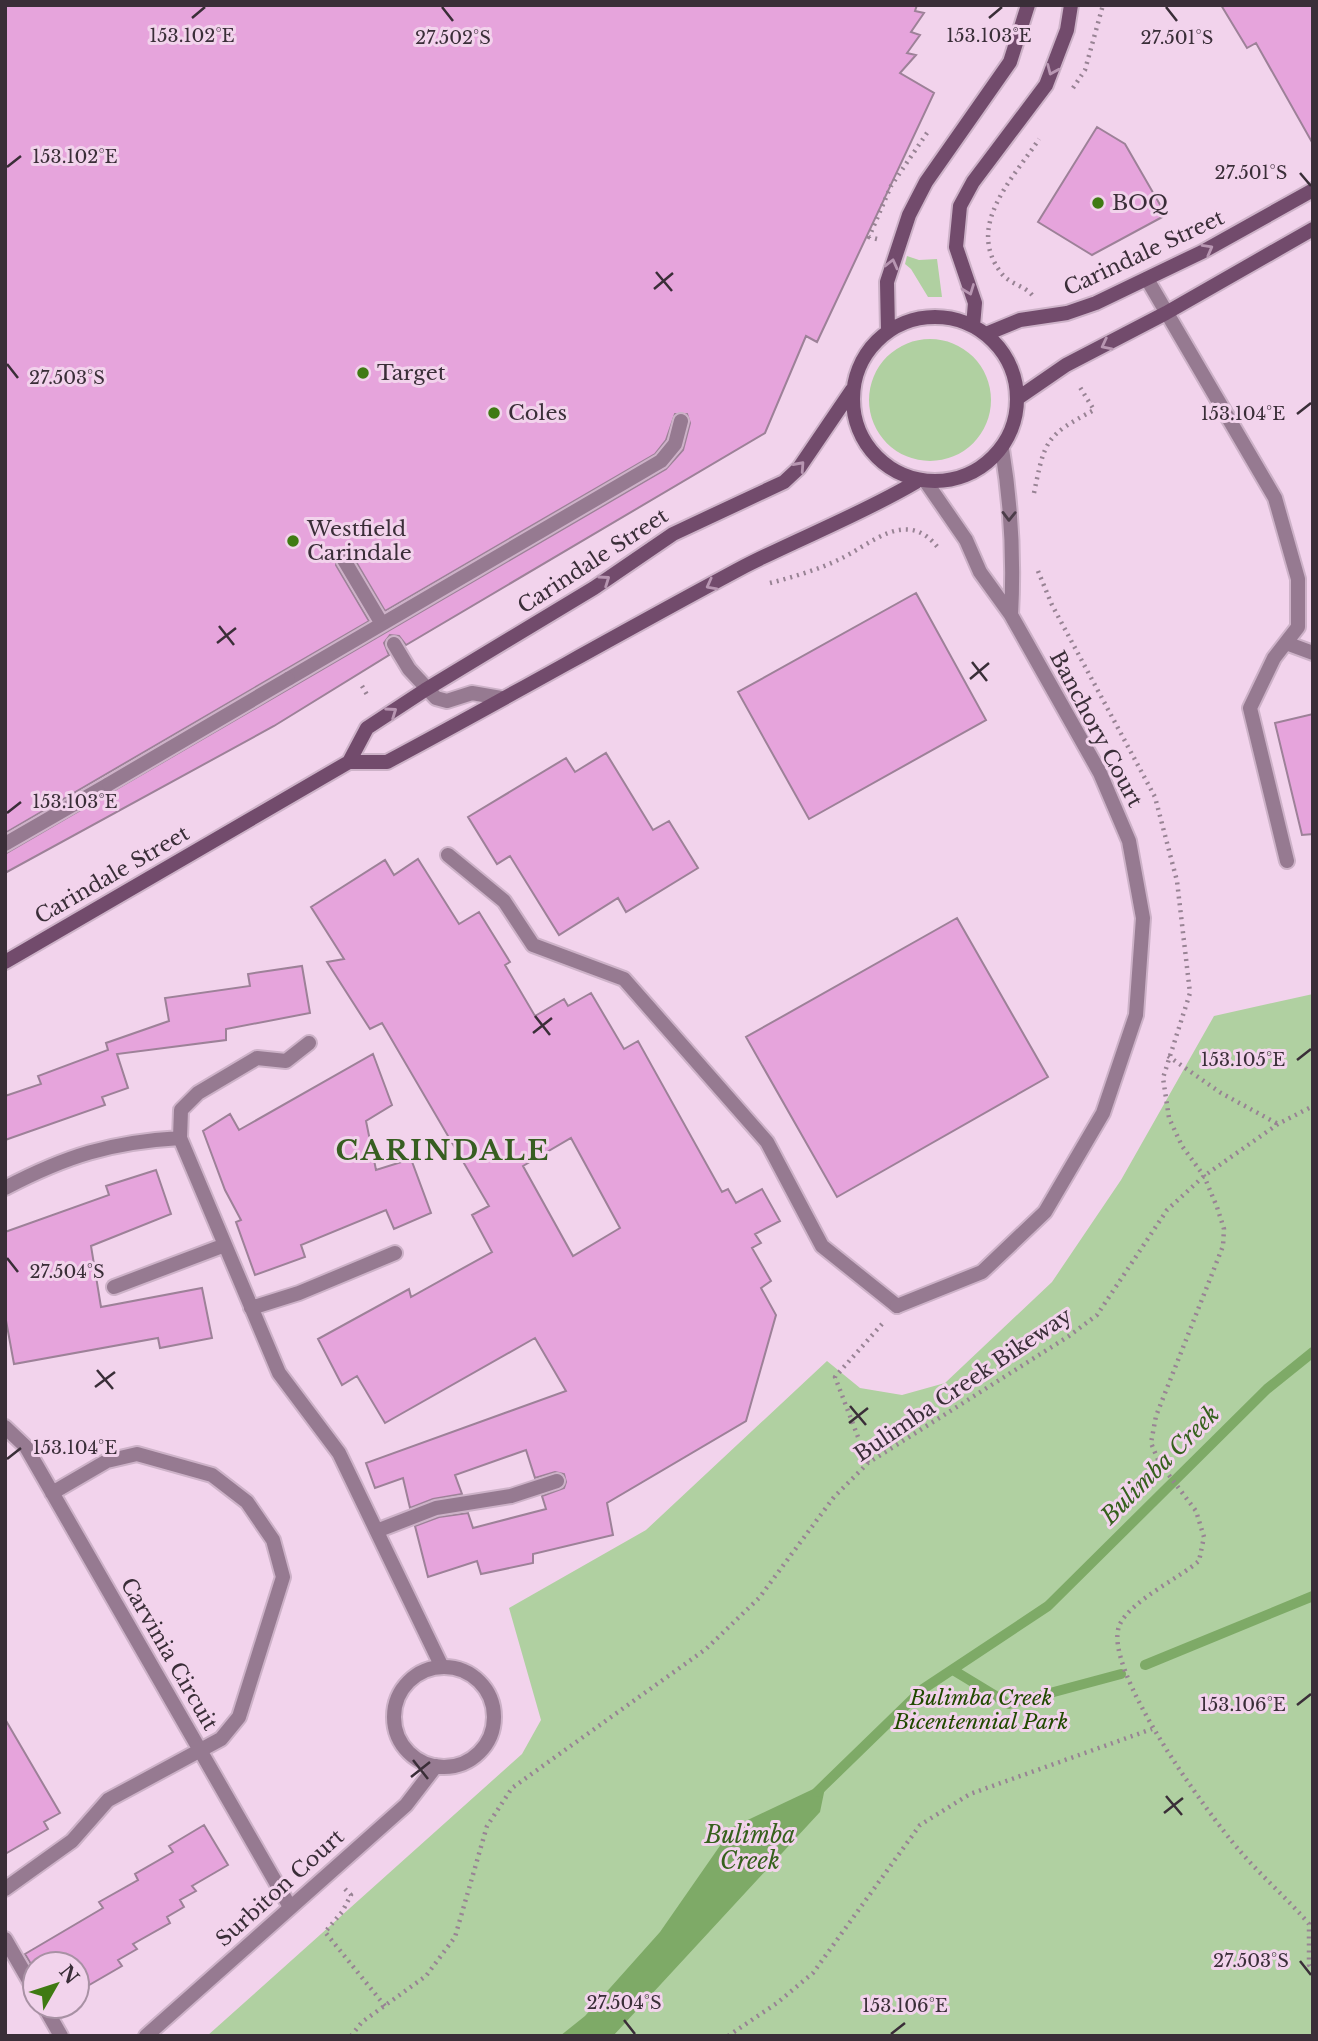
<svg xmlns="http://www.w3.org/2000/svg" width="1318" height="2041" viewBox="0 0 1318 2041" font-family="'Libre Baskerville',serif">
<rect width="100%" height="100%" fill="#f2d3ec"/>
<path fill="#b0d0a1" d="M907,256L919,260L937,259L942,297H928L911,269L905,264Z
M869 400a61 61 0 1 1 122 0a61 61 0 1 1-122 0Z
M1313,994V2036H207L522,1754L541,1720L509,1608L646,1530L827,1361L860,1388L902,1395L945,1383L1052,1282L1121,1180L1214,1016Z"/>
<path fill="#7eaa67" d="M826,1783L820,1812L613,2036H560L585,2016L660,1932L733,1827Z"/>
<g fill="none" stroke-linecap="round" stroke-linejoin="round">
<path stroke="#7eaa67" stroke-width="10" d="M1145,1665L1313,1596
M953,1670L1009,1704L1121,1674
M817,1792L923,1689L1048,1606L1267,1389L1313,1352"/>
</g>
<path fill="#e6a4dc" stroke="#9d8198" stroke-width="2" fill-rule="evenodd" d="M5,5H917L915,11L924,13L911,32L920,35L907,53L916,55L900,73L934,93L817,342L806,336L765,433L406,645L399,636L390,635L384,643L389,655L274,726L5,873V854L666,469L683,450L690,423L687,414H675L666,440L655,454L385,611L352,555L345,550L339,552L336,565L369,621L5,833Z
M1221,5H1313V144L1256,43L1247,48Z
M1097,127L1125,144L1166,215L1092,255L1038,222Z
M916,593L986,720L809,819L738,692Z
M1313,714V834L1302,835L1275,723Z
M606,753L653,830L669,821L698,868L626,912L618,898L559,935L510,856L497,864L468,817L566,758L575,772Z
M418,859L459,924L479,912L510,962L505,965L535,1016L564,999L568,1006L591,993L624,1049L638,1041L722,1192L728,1189L736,1203L762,1189L780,1221L755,1234L761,1243L752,1248L771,1281L761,1288L776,1315L746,1421L607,1503L613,1535L533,1554V1563L481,1574L477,1561L428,1577L415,1526L439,1517L468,1513L473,1528L546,1509L542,1496L564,1488L566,1482L564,1474L555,1472L535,1478L526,1450L455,1475L462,1494L433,1499L410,1508L403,1478L375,1488L366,1463L566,1391L535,1338L385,1423L357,1376L342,1385L318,1339L409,1289L411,1297L492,1252L472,1215L489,1206L382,1023L370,1029L327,962L344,959L311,907L385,860L394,875ZM571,1138L620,1228L573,1256L523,1166Z
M957,918L1048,1077L837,1197L746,1037Z
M302,966L310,1013L226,1029V1040L117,1054L128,1088L102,1097L105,1105L5,1140V1096L41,1084L38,1076L108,1050L106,1043L169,1021L165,998L250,986L248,974Z
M373,1054L392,1105L366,1121L376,1170L411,1159L431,1213L394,1229L386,1210L301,1245L305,1257L255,1275L236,1222L241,1220L225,1190L203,1131L230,1114L239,1130Z
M156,1170L171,1214L91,1246L101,1307L202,1288L212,1338L160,1348L158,1338L14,1364L5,1315V1232L109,1195L106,1186Z
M5,1719L60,1813L44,1822L48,1829L5,1854Z
M204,1825L228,1865L192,1886L196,1891L180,1900L184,1907L167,1917L170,1923L133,1944L137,1949L118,1960L122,1966L77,1992V1964H31L25,1954L103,1908L99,1902L138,1880L135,1874L173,1852L169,1846Z"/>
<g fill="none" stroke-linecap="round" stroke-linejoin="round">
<defs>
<path id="lane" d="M1147,279L1275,498L1298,579V627L1274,658L1250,708L1287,861
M344,560L382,624
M1286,643L1313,653
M394,644L409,669L436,698L447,701L472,693L501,698
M288,679L661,461L675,444L681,421
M5,844L109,784
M448,855L504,901L533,945L624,979L767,1142L822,1246L897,1306
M309,1043L286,1061L257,1058L198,1093L181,1110L180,1138L279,1373L339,1453L442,1667
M5,1188C66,1156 111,1142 180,1138
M114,1287L225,1245
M251,1308L299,1293L395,1253
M5,1427L26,1447L290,1907
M379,1530L436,1508L511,1496L557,1481
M5,1889L72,1841L108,1800L221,1739L239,1717L283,1577L273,1540L247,1502L212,1475L137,1454L107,1461L52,1493
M5,1939L35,1991
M44,2006L61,2036"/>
<path id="street" d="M1002,449C1011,503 1014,560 1011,615
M897,1306L982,1272L1045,1212L1103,1113L1136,1015L1143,918L1129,841L1100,773L1011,615L980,572L966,540L926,482
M394 1717a50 50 0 1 1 100 0a50 50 0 1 1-100 0Z
M146,2036L406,1805L436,1766"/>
<path id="secondary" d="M853 399a82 82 0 1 1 164 0a82 82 0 1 1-164 0Z
M973,326L975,303L956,247L960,206L973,182L1046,85L1067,30L1071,5
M888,331L887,282L909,215L926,182L1010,62L1028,5
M986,334L1020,320L1067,313L1096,303L1202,252L1313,190
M1018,398L1066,365L1166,313L1313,229
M349,762L367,728L425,690L594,588L673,534L784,482L799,468L852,390
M5,962L349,762H387C507,698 625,630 745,566C802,537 862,514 916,482"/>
</defs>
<use href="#lane" stroke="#cdb2c8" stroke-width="18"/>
<use href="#street" stroke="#cdb2c8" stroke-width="18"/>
<use href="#secondary" stroke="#cdb2c8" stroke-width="18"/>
<path stroke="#988394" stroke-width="4.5" stroke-dasharray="2 5" stroke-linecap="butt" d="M1073,88L1085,70L1103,5
M877,239L869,237L891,186L929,130
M1032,295C1025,286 1010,284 1002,274C964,226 1013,179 1039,139
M1034,493C1045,440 1045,436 1094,410L1078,384
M1038,571L1052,605L1155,797L1177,881L1190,993L1163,1078L1169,1118L1182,1146L1204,1176L1217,1207L1224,1229L1223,1246L1156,1416L1151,1443L1159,1462L1196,1511L1204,1537L1199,1561C1178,1579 1132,1600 1120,1624C1099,1666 1209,1815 1239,1850C1261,1876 1287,1898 1309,1924V1965L1313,1971
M770,583C793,577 817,570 838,560C871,545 907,506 939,549
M362,686L369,698
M1168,1056L1221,1093L1278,1124
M868,1463L835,1377L882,1324
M345,1889L351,1895L342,1912L325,1932L385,2006
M351,2036L362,2022L426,1976L455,1937L487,1826L512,1788L706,1649L759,1598L834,1497L868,1463L1069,1336L1097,1315L1167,1210L1204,1176L1278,1124L1313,1106
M728,2036L777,2003L813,1973L920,1825L970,1794L1152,1729"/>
<use href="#lane" stroke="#967a91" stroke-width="14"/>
<use href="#street" stroke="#967a91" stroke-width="14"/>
<use href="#secondary" stroke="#724b6c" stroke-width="14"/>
<defs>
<path id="lane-bridge" d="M109,784L288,679"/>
</defs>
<use href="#lane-bridge" stroke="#cdb2c8" stroke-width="18" stroke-linecap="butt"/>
<use href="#lane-bridge" stroke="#967a91" stroke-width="14"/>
</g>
<defs><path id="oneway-chevron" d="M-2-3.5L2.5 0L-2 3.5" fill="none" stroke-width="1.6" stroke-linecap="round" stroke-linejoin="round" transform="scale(1.75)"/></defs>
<g stroke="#b896b2">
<use href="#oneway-chevron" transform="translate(1052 70) rotate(113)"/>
<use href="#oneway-chevron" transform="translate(1208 249) rotate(-29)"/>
<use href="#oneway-chevron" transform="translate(892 264) rotate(-76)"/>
<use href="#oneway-chevron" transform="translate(969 290) rotate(69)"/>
<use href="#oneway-chevron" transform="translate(1106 345) rotate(153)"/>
<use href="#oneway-chevron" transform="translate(800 466) rotate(-48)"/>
<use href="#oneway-chevron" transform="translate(605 580) rotate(-35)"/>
<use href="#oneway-chevron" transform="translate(711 585) rotate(152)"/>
<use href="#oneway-chevron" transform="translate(392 712) rotate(-35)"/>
</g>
<use stroke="#4c3d4a" href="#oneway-chevron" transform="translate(1009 516) rotate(91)"/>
<path fill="none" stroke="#3a2e38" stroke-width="2.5" d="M442,7L453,21M1166,7L1177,21M192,18L205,7M989,18L1002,7M7,167L21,156M1300,173L1311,186M656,272L672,291M654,289L673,273M7,364L18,378M1297,414L1311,403M219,626L234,645M217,643L236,628M972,662L987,681M970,679L989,663M7,813L21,802M535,1016L550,1035M533,1033L552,1018M1297,1060L1311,1049M7,1258L18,1272M97,1370L113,1389M95,1387L115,1372M850,1406L866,1425M849,1423L868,1408M7,1459L21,1448M1297,1705L1311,1694M413,1760L428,1779M411,1777L430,1762M1166,1796L1182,1815M1164,1813L1183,1798M1300,1961L1311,1975M624,2020L635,2034M891,2034L905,2023"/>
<g fill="#3f7a13" stroke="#f2d3ec" stroke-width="2.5">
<circle cx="1098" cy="203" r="7"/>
<circle cx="363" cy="373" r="7"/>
<circle cx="494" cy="413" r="7"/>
<circle cx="293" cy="541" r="7"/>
</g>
<g text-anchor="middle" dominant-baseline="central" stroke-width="6" stroke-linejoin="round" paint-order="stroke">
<g font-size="21" fill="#3a2e38" stroke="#f2d3ec" text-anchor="start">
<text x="1112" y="203">BOQ</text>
<text x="377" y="373">Target</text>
<text x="508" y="413">Coles</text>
<text x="307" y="529">Westfield<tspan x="307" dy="24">Carindale</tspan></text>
</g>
<g font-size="21" fill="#3a2e38" stroke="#f2d3ec">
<text transform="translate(1144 253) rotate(-25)">Carindale Street</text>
<text transform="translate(593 561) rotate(-33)">Carindale Street</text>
<text transform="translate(1096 729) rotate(62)">Banchory Court</text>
<text transform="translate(112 875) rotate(-30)">Carindale Street</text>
<text transform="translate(963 1385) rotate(-34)">Bulimba Creek Bikeway</text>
<text transform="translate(169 1654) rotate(60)">Carvinia Circuit</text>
<text transform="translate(280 1888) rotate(-42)">Surbiton Court</text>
</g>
<g font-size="21" font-style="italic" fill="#214a00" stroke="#f2d3ec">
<text x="981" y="1698">Bulimba Creek<tspan x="981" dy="24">Bicentennial Park</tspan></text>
</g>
<g font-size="23" font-style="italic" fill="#36611d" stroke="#f2d3ec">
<text transform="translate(1160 1465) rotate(-45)">Bulimba Creek</text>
<text x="750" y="1835">Bulimba<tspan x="750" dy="26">Creek</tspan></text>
</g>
<g font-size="28" font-weight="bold" letter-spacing="2" fill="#375e21" stroke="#f2d3ec">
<text x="443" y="1150">CARINDALE</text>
</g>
</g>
<g font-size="18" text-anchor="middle" fill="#3a2e38" stroke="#f2d3ec" stroke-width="6" stroke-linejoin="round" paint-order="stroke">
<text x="192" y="42">153.102°E</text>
<text x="989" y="42">153.103°E</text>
<text x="453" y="44">27.502°S</text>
<text x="1177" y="44">27.501°S</text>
<text x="75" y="163">153.102°E</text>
<text x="1251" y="179">27.501°S</text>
<text x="67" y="384">27.503°S</text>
<text x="1243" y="420">153.104°E</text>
<text x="75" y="808">153.103°E</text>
<text x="1243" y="1066">153.105°E</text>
<text x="67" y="1278">27.504°S</text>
<text x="75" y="1454">153.104°E</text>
<text x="1243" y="1711">153.106°E</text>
<text x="1251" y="1967">27.503°S</text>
<text x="624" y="2009">27.504°S</text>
<text x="905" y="2012">153.106°E</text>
</g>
<rect width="1318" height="2041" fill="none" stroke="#3a2e38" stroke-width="14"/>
<g transform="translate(56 1985) rotate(51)"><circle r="33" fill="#f2d3ec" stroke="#a891a4" stroke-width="2"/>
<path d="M0-5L12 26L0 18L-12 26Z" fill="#3f7a13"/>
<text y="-10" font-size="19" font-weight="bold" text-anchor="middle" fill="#3a2e38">N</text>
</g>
</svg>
